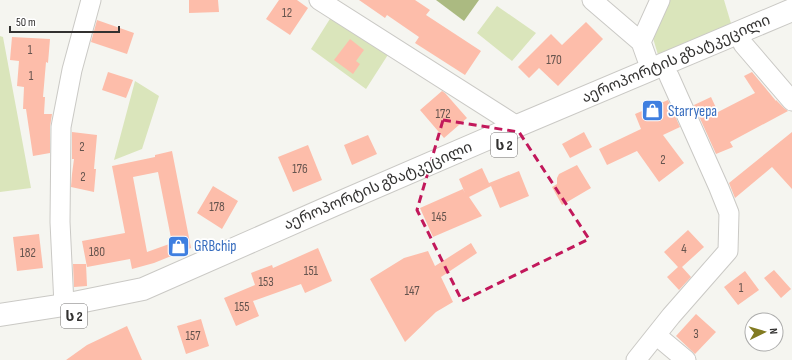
<svg xmlns="http://www.w3.org/2000/svg" width="792" height="360" viewBox="0 0 792 360" font-family="'Sofia Sans Condensed','Noto Sans Georgian',sans-serif">
<rect width="100%" height="100%" fill="#f5f5f0"/>
<path fill="#dae5bb" d="M668,0H724L733,30L659,58L652,35Z
M497,6L536,33L512,61L477,33Z
M333,14L391,50L366,89L311,49Z
M0,36L3,37L31,188L0,192Z
M135,81L159,96L142,149L114,160Z"/>
<path fill="#abba81" d="M436,0H479L464,21Z"/>
<path fill="#fdbdaa" fill-rule="evenodd" d="M189,0H218L219,12L189,13Z
M279,0H297L308,8L290,35L266,19Z
M359,0H415L430,10L426,15L481,51L465,75L415,43L419,37L387,15L385,18Z
M97,20L134,33L127,54L91,42Z
M586,22L603,39L558,86L539,68L529,78L518,67L551,34L562,45Z
M12,37L50,39L48,63L46,62L43,97H45L44,114H52L50,127V153L33,156L26,109H23L24,87L17,86L19,61L10,60Z
M350,39L364,50L356,61L360,64L353,74L334,60Z
M108,72L133,80L126,98L102,90Z
M752,72L776,101V100L784,108L788,111L730,142L733,147L716,154L694,105L711,97L718,112L755,93L744,76Z
M442,91L445,93L467,118L444,138L420,110Z
M668,100L680,127L663,135L684,163L659,182L637,151L607,165L599,149L641,129L635,114Z
M72,132L97,135L94,169H96L94,192L71,187L72,174L74,159H72Z
M584,132L592,147L570,158L562,144Z
M792,132V189L772,167L735,198L729,183Z
M368,135L377,154L352,165L344,145Z
M308,145L322,180L293,192L278,157Z
M172,151L191,248L154,263L132,269L130,259L87,267L82,241L125,233L112,166L155,157V155ZM158,172L172,243L147,252L133,177Z
M577,165L591,188L562,205L552,187L557,184V178L559,174Z
M482,168L489,183L519,171L529,196L500,208L491,186L469,197L482,216L433,237L420,208L463,189L465,193L459,179Z
M213,186L238,201L222,229L197,213Z
M688,230L704,247L682,267L691,277L679,290L667,277L678,267L664,252Z
M39,234L43,268L17,271L13,237Z
M471,243L477,253L441,277L453,302L436,312L405,342L370,279L404,258L428,251L435,266Z
M318,248L332,281L305,293L301,284L253,301L259,316L236,326L224,298L255,285L251,273L272,265L273,268Z
M73,264H86L87,286L74,287Z
M774,270L791,289L781,298L764,278Z
M745,271L759,290L738,305L724,287Z
M696,314L716,332L695,354L676,336Z
M201,319L209,346L186,354L177,326Z
M127,326L142,360H66L87,345Z"/>
<g fill="none" stroke-linecap="round" stroke-linejoin="round">
<defs>
<path id="minor" d="M319,0L517,126
M592,0L641,42L651,70
M641,42L660,0
M743,44L792,101
M64,305L60,222L61,127L72,70L91,0
M656,335L686,360
M636,360L671,316L728,251L729,213L719,188L669,76"/>
<path id="highway" d="M0,315L64,305L143,289L334,205L517,126L792,10"/>
</defs>
<use href="#minor" stroke="#cac9c5" stroke-width="21"/>
<use href="#highway" stroke="#cac9c5" stroke-width="24"/>
<use href="#minor" stroke="#fff" stroke-width="19"/>
<use href="#highway" stroke="#fff" stroke-width="22"/>
</g>
<path fill="none" stroke="#c2185b" stroke-width="3" stroke-dasharray="8 5" stroke-linejoin="round" d="M443,120L519,132L589,239L462,301L417,210Z"/>
<defs>
<symbol id="shop-square" viewBox="-11 -11 22 22"><rect x="-9" y="-9" width="18" height="18" rx="4" fill="#3f7fe0" stroke="#fff"/><path d="M-5-2.5h2.3a2.7 3.5 0 0 1 5.4 0H5L5.5 6h-11ZM-1.5-2.5h3a1.5 2.3 0 0 0-3 0Z" fill="#fff"/></symbol>
</defs>
<g fill-rule="evenodd">
<use href="#shop-square" x="640" y="98" width="25" height="25"/>
<use href="#shop-square" x="166" y="234" width="25" height="25"/>
</g>
<g text-anchor="middle" dominant-baseline="central" stroke-width="3.5" stroke-linejoin="round" paint-order="stroke">
<g font-size="13" fill="#65544e">
<text x="287" y="13">12</text>
<text x="30" y="50">1</text>
<text x="554" y="60">170</text>
<text x="31" y="76">1</text>
<text x="443" y="114">172</text>
<text x="82" y="147">2</text>
<text x="663" y="160">2</text>
<text x="300" y="169">176</text>
<text x="83" y="177">2</text>
<text x="217" y="207">178</text>
<text x="439" y="217">145</text>
<text x="684" y="249">4</text>
<text x="97" y="252">180</text>
<text x="28" y="253">182</text>
<text x="311" y="271">151</text>
<text x="266" y="282">153</text>
<text x="741" y="288">1</text>
<text x="412" y="291">147</text>
<text x="242" y="307">155</text>
<text x="696" y="334">3</text>
<text x="193" y="336">157</text>
</g>
<g fill="#fff" stroke="#706f6e" stroke-width="1">
<rect x="491" y="133" width="26" height="24" rx="3"/>
<rect x="61" y="304" width="26" height="24" rx="3"/>
</g>
<g font-size="14" font-weight="bold" fill="#323130">
<text x="504" y="145">ს 2</text>
<text x="74" y="316">ს 2</text>
</g>
<g font-size="15" fill="#323130" stroke="#fff">
<text transform="translate(676 59) rotate(-23)">აეროპორტის გზატკეცილი</text>
<text transform="translate(378 186) rotate(-23)">აეროპორტის გზატკეცილი</text>
</g>
<g font-size="15" fill="#366cbe" stroke="#fff" text-anchor="start">
<text x="668" y="111">Starryepa</text>
<text x="194" y="246">GRBchip</text>
</g>
</g>
<g transform="translate(764 332) rotate(85)"><circle r="19" fill="#ffffff" stroke="#adadac"/>
<path d="M0-3L7 15L0 10L-7 15Z" fill="#827b21"/>
<text y="-6" font-size="11" font-weight="bold" text-anchor="middle" fill="#323130">N</text>
</g>
<path d="M10 26v6h109v-6" fill="none" stroke="#323130" stroke-width="2"/>
<text x="16" y="26" font-size="12" fill="#323130" stroke="#ffffff" stroke-width="3" paint-order="stroke">50 m</text>
</svg>
